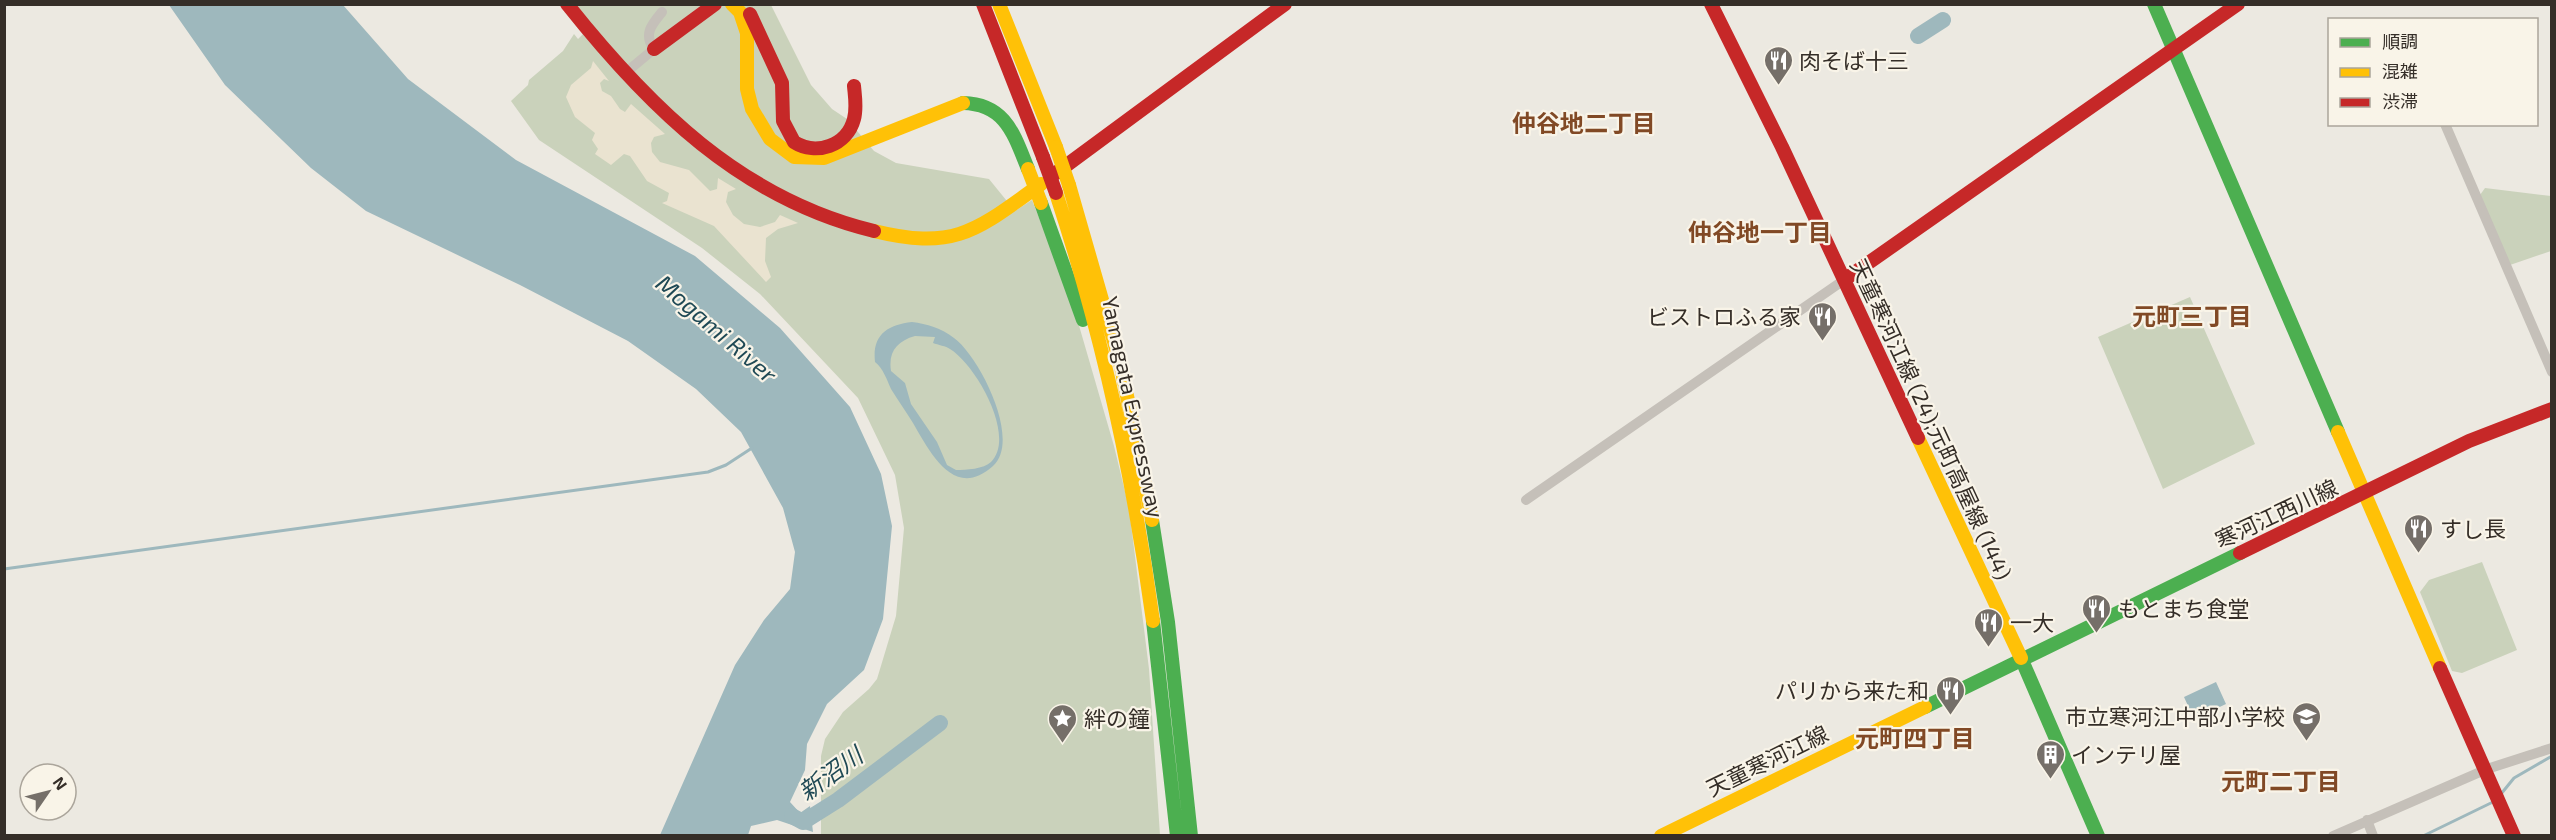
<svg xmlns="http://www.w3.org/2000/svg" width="2556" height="840" viewBox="0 0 2556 840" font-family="'Exo 2','Noto Sans JP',sans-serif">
<rect width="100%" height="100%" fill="#ece9e1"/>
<path fill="#cad2bb" d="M573,5H771L811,85L832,109L847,119L874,151L896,163L989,179L1015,211L1032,200L1071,298L1114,446L1129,508L1149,669L1160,835H821V756L825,739L843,712L869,689L877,679L896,616L904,528L895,475L858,398L760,294L702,248L539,140L511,101L528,85L529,80L563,51L574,34L578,39L590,27Z
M2485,188L2551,196V251L2510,265L2480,195Z
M2190,297L2255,444L2163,489L2098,337Z
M2482,562L2517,650L2462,673L2452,671L2420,592L2429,580Z"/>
<path fill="#eae3d0" d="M593,61L609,81L604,79L600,83L602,91L611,96L620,109L625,112L631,104L665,134L654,137L651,143L652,152L660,162L689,170L710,191L717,189L718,178L736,189L728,192L726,202L733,215L744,224L760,227L775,222L780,215L798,223L778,229L766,238L765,261L771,277L766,282L714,226L662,203L667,201L669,193L647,181L630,156L624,154L611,165L595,154L598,149L592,140L595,133L575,117L566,97L571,85L591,68Z"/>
<path fill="#9eb8bd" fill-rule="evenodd" d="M169,5H343L408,79L516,160L695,256L780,328L850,407L881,474L892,526L883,619L864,670L827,704L807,744L805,770L790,802L800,813L810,806L813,832L777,820L751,826L748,835H660L735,665L764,620L790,589L795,552L783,508L741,432L696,389L628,341L520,285L366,211L311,168L225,85Z
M912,322C927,324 941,328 954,338C979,356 1022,440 993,466C954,501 930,452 913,423C906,412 898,400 891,389C887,380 883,368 875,362C872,335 887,325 912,322ZM915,336L935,337L933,343C938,345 946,346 950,349C975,364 1017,436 991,462C984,469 966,470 956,470L947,465L937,442L911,404L905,383L891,371C888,352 897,341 915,336Z
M2216,682L2226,704L2194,719L2184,697Z"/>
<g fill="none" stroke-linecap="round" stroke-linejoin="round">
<path stroke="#9eb8bd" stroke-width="3" d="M4,569L708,472L726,465L752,448
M2501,794L2514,778L2552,756
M2423,836L2495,801"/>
<path stroke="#9eb8bd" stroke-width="16" d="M1918,36L1943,20
M792,816L803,822L838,800L940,723"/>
<path stroke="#c5c0b9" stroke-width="10" d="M624,74L654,49C643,34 652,24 662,12
M2445,124L2552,372
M1526,500L1844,280
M2367,820L2373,836
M2333,836L2487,769L2552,748"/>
<path stroke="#4caf50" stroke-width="14" d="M2154,4L2338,432
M963,103C1006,104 1014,135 1028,169
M1041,203L1083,320
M1152,520L1168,622L1191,836
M1153,621L1177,836
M2021,658L2098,836
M1925,707L2240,553"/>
<path stroke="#ffc107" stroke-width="14" d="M732,4L740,12L747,33V89L752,109L770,139L794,157L824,158L963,103
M999,4L1056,147
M1069,185L1121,366L1152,520
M1056,193C1102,333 1133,475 1153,621
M874,231C956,251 977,230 1041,184
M2338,432L2440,668
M1918,438L2021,658
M1661,836L1925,707"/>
<path stroke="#c62828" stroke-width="14" d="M567,4C649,107 741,199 874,231
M983,4L1043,157
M1711,4L1782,147L1918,438
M750,14L782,83L783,121L794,142C816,156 847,146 854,119C857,108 855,97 854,86
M654,49L715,4
M1056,173L1285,4
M1844,280L2238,4
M2240,553L2469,441L2552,409
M2440,668L2514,836"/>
<path stroke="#ffc107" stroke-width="14" d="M1056,147L1069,185
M1028,169L1041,203"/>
<path stroke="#c62828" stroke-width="14" d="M1043,157L1056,193"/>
</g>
<defs>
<symbol id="restaurant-pin" viewBox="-11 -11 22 30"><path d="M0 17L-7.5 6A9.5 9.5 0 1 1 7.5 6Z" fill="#756f69" stroke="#f9f4e8"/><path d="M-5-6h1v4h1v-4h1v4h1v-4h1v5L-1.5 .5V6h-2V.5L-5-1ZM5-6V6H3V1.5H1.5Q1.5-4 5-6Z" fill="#fff"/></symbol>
<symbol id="school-pin" viewBox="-11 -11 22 30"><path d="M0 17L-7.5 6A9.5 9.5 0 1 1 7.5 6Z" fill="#756f69" stroke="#f9f4e8"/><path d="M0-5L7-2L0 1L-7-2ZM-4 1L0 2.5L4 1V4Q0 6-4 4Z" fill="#fff"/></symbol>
<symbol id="sight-pin" viewBox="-11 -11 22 30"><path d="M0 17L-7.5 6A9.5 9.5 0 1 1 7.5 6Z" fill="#756f69" stroke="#f9f4e8"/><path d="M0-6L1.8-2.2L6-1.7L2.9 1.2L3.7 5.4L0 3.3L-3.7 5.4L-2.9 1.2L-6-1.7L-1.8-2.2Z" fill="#fff"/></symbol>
<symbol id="building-pin" viewBox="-11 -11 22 30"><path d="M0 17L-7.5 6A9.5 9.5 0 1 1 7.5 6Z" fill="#756f69" stroke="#f9f4e8"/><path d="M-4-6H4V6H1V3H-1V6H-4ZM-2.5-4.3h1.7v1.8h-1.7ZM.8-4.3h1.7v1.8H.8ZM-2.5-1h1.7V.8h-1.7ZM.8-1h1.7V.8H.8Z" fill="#fff"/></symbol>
</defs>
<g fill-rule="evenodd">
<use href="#restaurant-pin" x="1762" y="44" width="33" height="45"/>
<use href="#restaurant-pin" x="1806" y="300" width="33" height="45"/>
<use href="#restaurant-pin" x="2402" y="512" width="33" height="45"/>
<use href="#restaurant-pin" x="2080" y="592" width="33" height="45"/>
<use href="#restaurant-pin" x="1972" y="606" width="33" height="45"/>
<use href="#restaurant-pin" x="1934" y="674" width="33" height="45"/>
<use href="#school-pin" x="2290" y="700" width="33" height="45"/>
<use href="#sight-pin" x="1046" y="702" width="33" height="45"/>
<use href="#building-pin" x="2034" y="738" width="33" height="45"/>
</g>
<g text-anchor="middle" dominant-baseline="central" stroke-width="4.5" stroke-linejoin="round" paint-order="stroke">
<g font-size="22" fill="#352e28" stroke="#f9f4e8" text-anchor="start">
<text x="1799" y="60">肉そば十三</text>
<text x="1801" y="316" text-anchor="end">ビストロふる家</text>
<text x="2440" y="528">すし長</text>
<text x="2118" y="608">もとまち食堂</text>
<text x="2010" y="622">一大</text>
<text x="1929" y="690" text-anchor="end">パリから来た和</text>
<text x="2285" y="716" text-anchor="end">市立寒河江中部小学校</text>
<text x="1084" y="718">絆の鐘</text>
<text x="2071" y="754">インテリ屋</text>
</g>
<g font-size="22" fill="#352e28" stroke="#f9f4e8">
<text transform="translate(1134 407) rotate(78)">Yamagata Expressway</text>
<text transform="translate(1932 419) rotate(65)">天童寒河江線 (24);元町高屋線 (144)</text>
<text transform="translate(2276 513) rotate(-25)">寒河江西川線</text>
<text transform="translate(1767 760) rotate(-26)">天童寒河江線</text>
</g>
<g font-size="24" font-weight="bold" fill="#814925" stroke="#f9f4e8">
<text x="1584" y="122">仲谷地二丁目</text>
<text x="1760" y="231">仲谷地一丁目</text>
<text x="2192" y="315">元町三丁目</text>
<text x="1915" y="737">元町四丁目</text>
<text x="2281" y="780">元町二丁目</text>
</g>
<g font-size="24" font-style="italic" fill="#1f4955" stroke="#f9f4e8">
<text transform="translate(717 328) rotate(41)">Mogami River</text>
<text transform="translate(830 773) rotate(-36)">新沼川</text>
</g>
</g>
<rect width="2556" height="840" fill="none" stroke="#352e28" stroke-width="12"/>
<rect x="2328" y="18" width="210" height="108" fill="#f9f4e8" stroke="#aba59b" stroke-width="1.5"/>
<rect x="2340" y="38" width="30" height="9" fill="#4caf50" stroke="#aba59b" stroke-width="1.5"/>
<text x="2382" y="48" font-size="18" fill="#352e28">順調</text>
<rect x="2340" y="68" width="30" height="9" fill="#ffc107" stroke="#aba59b" stroke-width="1.5"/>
<text x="2382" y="78" font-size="18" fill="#352e28">混雑</text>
<rect x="2340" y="98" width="30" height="9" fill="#c62828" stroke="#aba59b" stroke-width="1.5"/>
<text x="2382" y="108" font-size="18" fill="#352e28">渋滞</text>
<g transform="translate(48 792) rotate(55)"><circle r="28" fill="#f9f4e8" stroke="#aba59b" stroke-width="1.5"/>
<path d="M0-4.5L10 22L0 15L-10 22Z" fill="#756f69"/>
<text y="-9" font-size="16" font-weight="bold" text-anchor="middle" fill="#352e28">N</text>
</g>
</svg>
